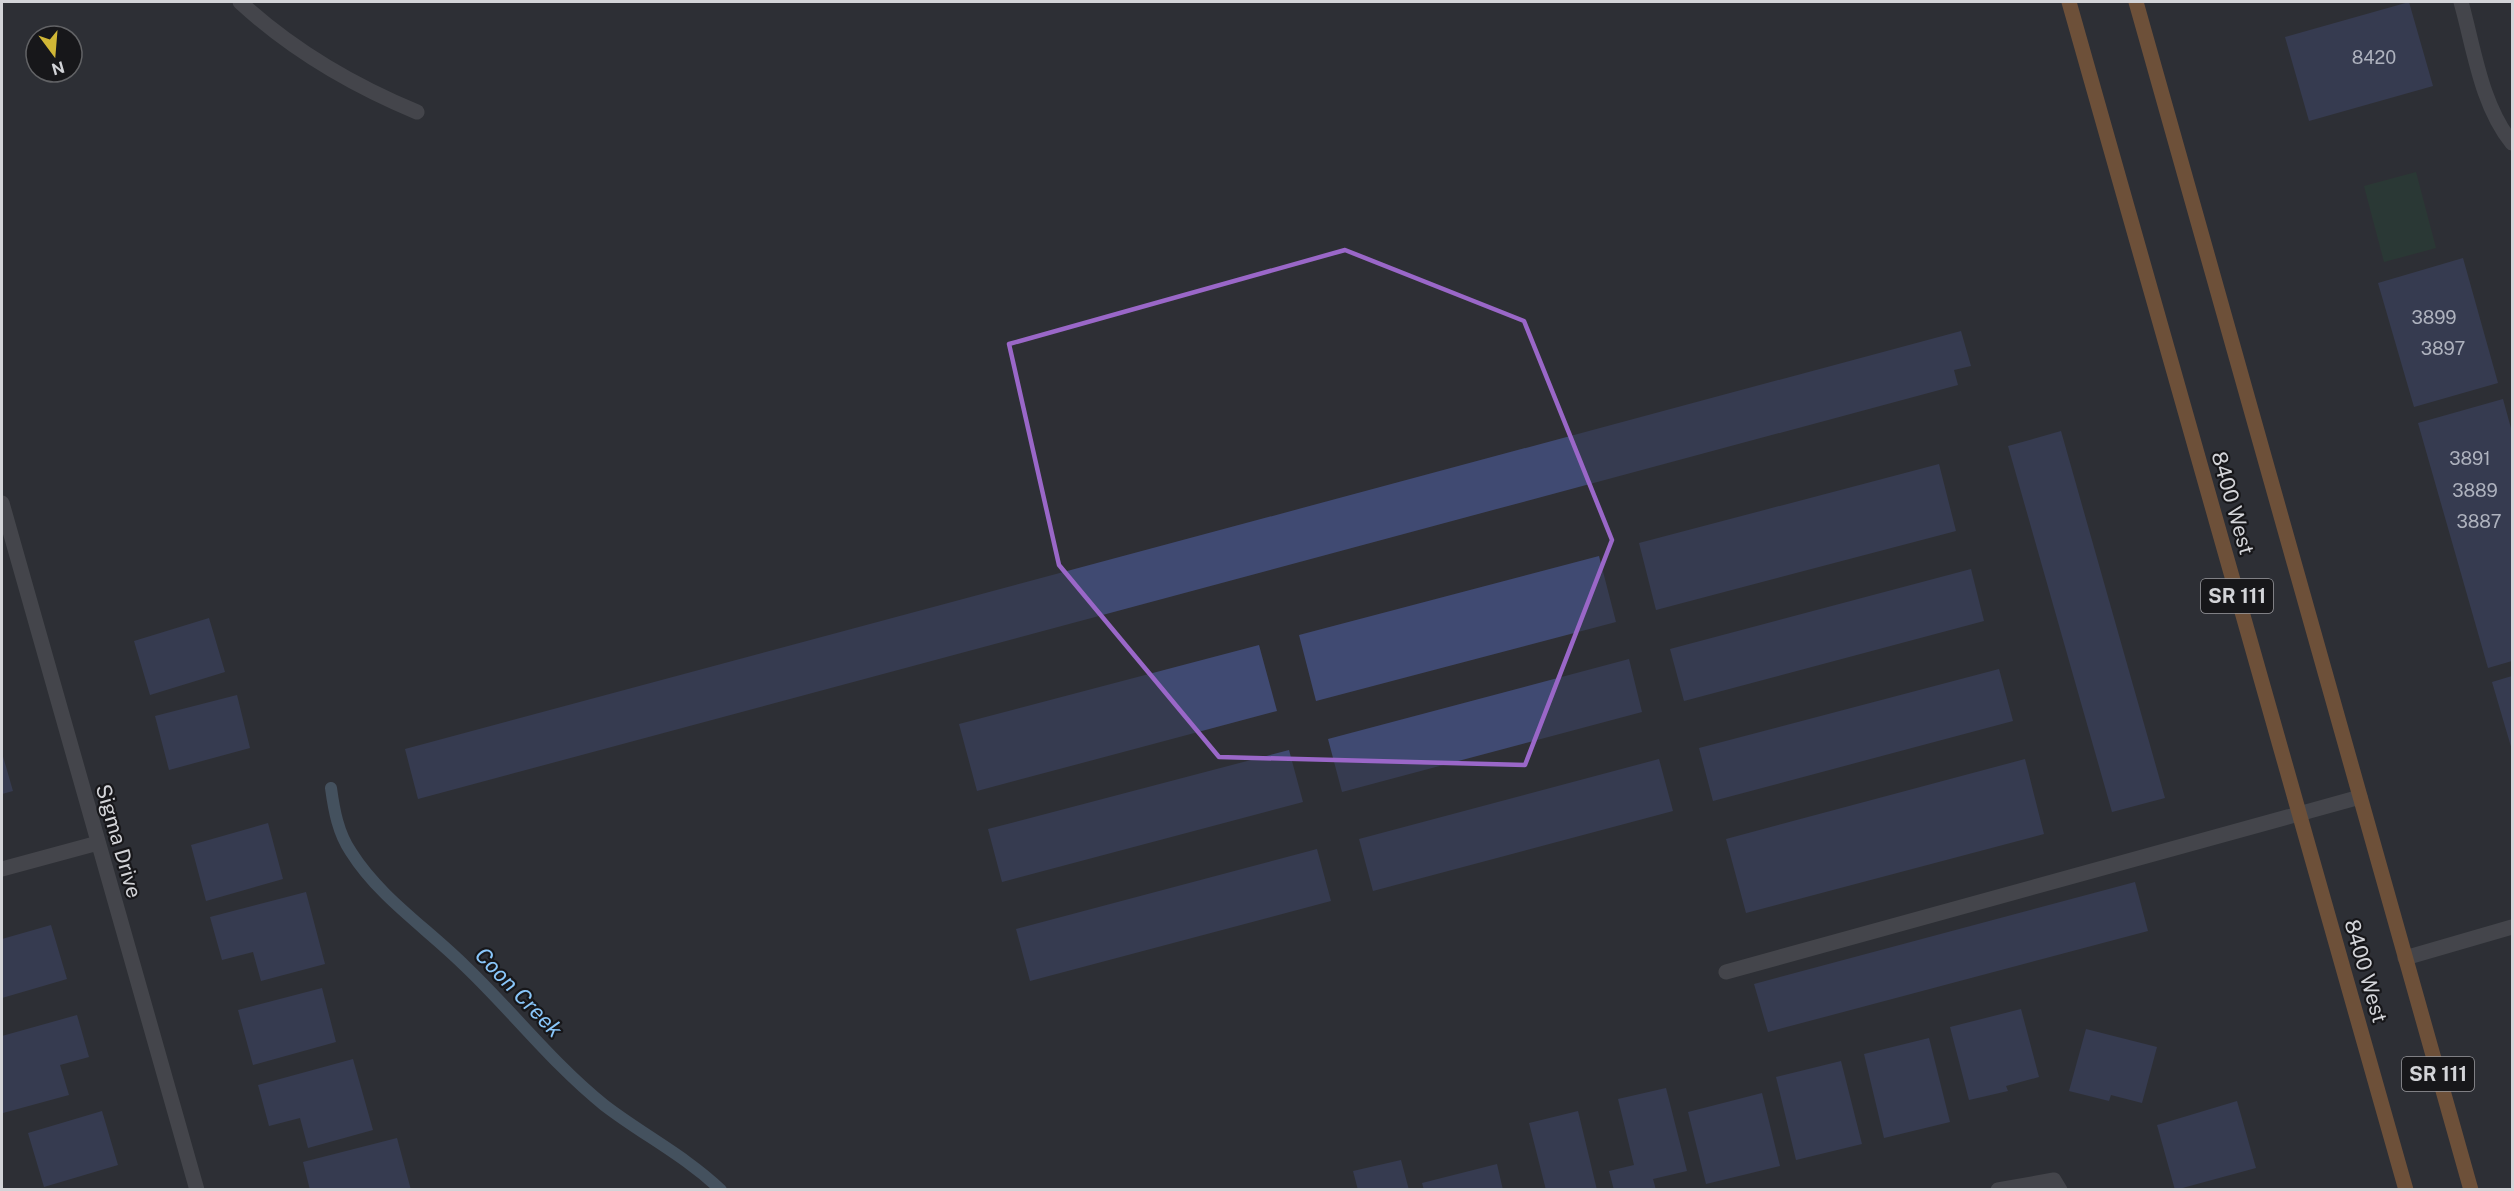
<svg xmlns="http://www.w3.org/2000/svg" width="2514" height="1191" viewBox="0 0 2514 1191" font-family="'Public Sans',sans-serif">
<rect width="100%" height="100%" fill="#2e2f35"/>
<path fill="#264435" d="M2416,172L2436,248L2384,262L2364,186Z"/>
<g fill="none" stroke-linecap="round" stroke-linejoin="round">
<path stroke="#607a91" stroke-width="12" d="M331,788C334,810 338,833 351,852C380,898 428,929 466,967C513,1012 553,1064 604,1105C643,1135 684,1155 721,1190"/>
</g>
<path fill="#404a72" d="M2409,2L2433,86L2309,121L2285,37Z
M2463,258L2498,383L2414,407L2378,283Z
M1961,331L1971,366L1954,370L1958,385L418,799L405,749Z
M2503,399L2512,432V661L2488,668L2418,423Z
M2061,431L2165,798L2112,812L2008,446Z
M1939,464L1956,531L1656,610L1639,543Z
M1599,556L1616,622L1316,701L1299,635Z
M1971,569L1984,621L1684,701L1670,649Z
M209,618L225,672L150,695L134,641Z
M1259,645L1277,711L977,791L959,724Z
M1629,659L1642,712L1342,792L1328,739Z
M1999,669L2013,721L1713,801L1699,748Z
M2512,676V750L2492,682Z
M237,695L250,748L169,770L155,716Z
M1289,750L1303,802L1002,882L988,829Z
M2,753L13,791L2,794Z
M1659,759L1673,811L1373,891L1359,839Z
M2025,759L2044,834L1746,913L1726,839Z
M268,823L283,879L206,901L191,845Z
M1317,849L1331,901L1030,981L1016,929Z
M2135,882L2148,931L1768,1032L1754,984Z
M306,892L325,964L261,981L253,952L222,960L210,917Z
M51,925L67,979L2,998V939Z
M322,988L336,1042L253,1065L238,1010Z
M2021,1009L2039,1077L2006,1086L2008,1091L1969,1100L1950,1027Z
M77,1015L89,1057L60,1065L69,1095L3,1113L2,1036Z
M2086,1029L2157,1047L2142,1103L2111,1095L2109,1101L2069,1091Z
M1929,1038L1950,1122L1884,1138L1864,1054Z
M353,1059L373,1130L308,1148L300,1118L269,1126L258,1085Z
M1841,1061L1862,1144L1796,1160L1776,1077Z
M1666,1088L1687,1171L1653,1179L1656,1190H1614L1609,1171L1634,1165L1618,1099Z
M1762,1093L1780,1166L1706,1184L1688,1112Z
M2237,1101L2256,1168L2175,1190L2157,1125Z
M102,1111L118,1165L44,1187L28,1133Z
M1578,1111L1597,1190H1546L1529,1123Z
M397,1138L411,1190H310L303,1162Z
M1401,1160L1409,1190H1358L1353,1171Z
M1497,1164L1503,1190H1424L1422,1183Z"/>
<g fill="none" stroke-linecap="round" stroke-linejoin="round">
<path stroke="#5f6167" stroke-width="15" d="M2461,2C2474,48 2481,105 2512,143
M1726,972L2360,797"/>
<path stroke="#5f6167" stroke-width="15" d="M240,2C292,50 352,85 417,112
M2,503L197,1190
M2,869L98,843
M2405,958L2512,927
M1998,1190L2054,1180L2060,1190"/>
<path stroke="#bb783f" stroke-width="15" d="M2069,2L2406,1190
M2136,2L2471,1190"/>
</g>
<path d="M0 0H2514V1191H0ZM1345,250L1524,321L1612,540L1525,765L1219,757L1059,565L1009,344Z" fill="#2e2f35" fill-opacity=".55" fill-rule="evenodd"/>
<path fill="none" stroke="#9a67c8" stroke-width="4.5" stroke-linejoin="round" d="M1345,250L1524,321L1612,540L1525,765L1219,757L1059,565L1009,344Z"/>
<g text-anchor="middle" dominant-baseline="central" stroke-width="4.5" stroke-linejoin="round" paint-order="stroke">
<g font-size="18" fill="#aeb2be">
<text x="2374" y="57">8420</text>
<text x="2434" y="317">3899</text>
<text x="2443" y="348">3897</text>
<text x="2470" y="458">3891</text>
<text x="2475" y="490">3889</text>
<text x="2479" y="521">3887</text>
</g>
<g fill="#17171a" stroke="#9b9b9f" stroke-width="1.5">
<rect x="2201" y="579" width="72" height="34" rx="4.5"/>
<rect x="2402" y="1057" width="72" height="34" rx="4.5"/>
</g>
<g font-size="20" font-weight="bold" fill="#d3d4d8">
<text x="2237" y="596">SR 111</text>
<text x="2438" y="1074">SR 111</text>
</g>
<g font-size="21" fill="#d3d4d8" stroke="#17171a">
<text transform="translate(2233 503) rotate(74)">8400 West</text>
<text transform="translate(119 841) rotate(74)">Sigma Drive</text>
<text transform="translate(2366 971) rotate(74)">8400 West</text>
</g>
<g font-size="22" font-style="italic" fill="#89c6fa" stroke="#17171a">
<text transform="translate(519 992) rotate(46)">Coon Creek</text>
</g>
</g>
<rect width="2514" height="1191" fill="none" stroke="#d3d4d8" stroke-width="6"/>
<g transform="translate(54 54) rotate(164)"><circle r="28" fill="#17171a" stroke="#626366" stroke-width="1.5"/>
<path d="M0-4.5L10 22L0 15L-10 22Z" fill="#d1b736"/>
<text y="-9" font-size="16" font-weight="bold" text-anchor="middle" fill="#d3d4d8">N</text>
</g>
</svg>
